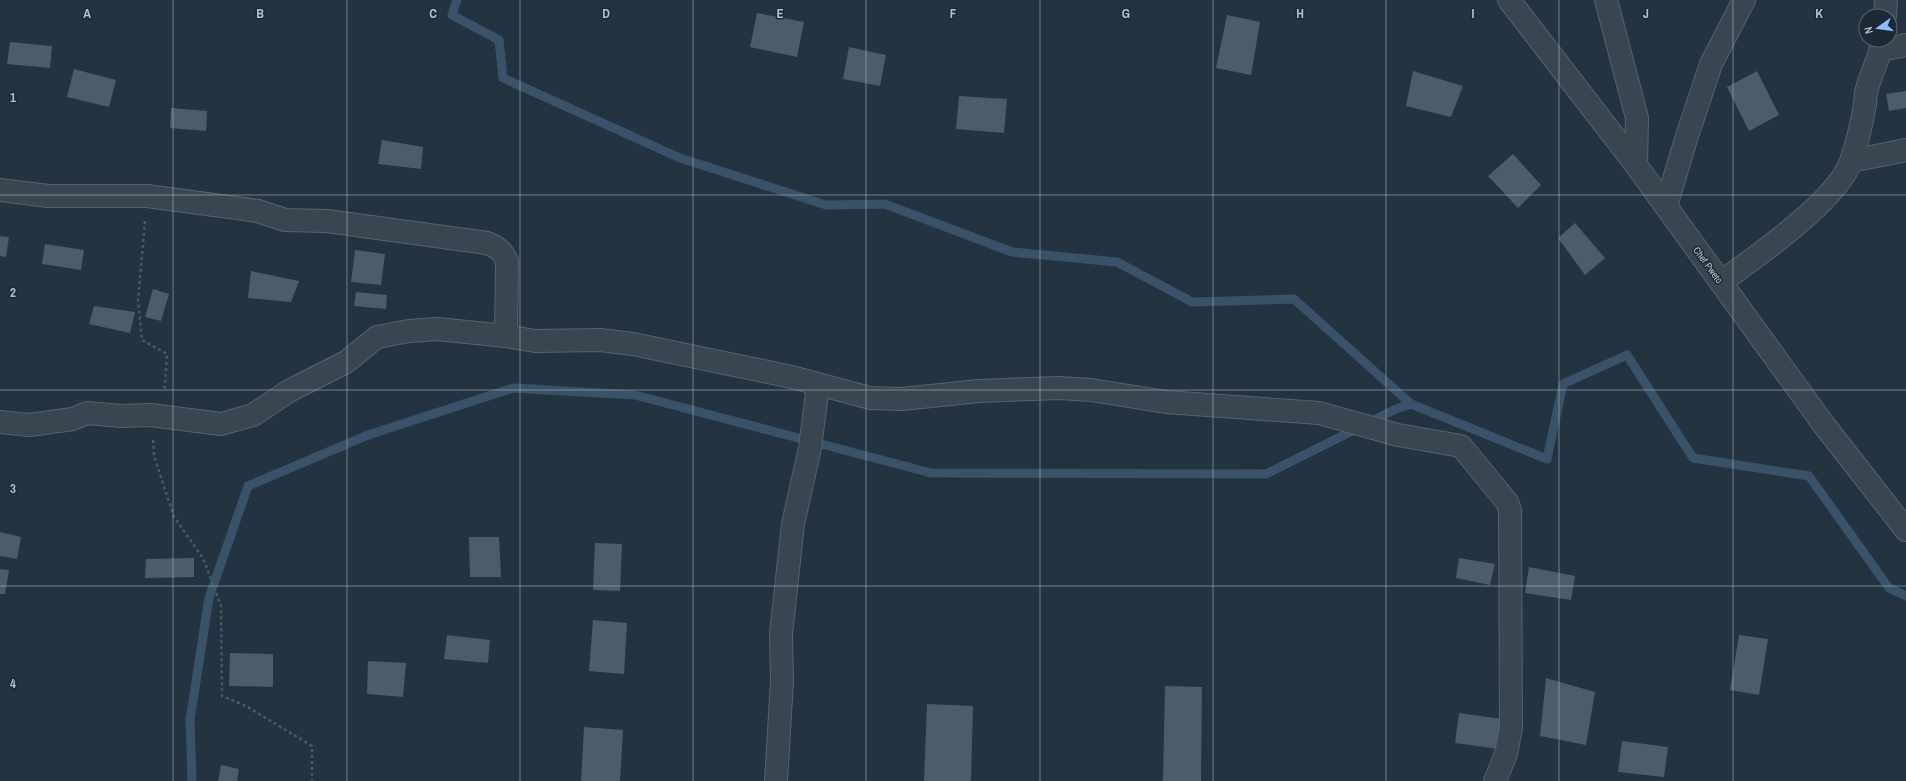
<svg xmlns="http://www.w3.org/2000/svg" width="1906" height="781" viewBox="0 0 1906 781" font-family="'Archivo Narrow',sans-serif">
<rect width="100%" height="100%" fill="#243340"/>
<g fill="none" stroke-linecap="round" stroke-linejoin="round">
<path stroke="#395269" stroke-width="9" d="M457,0L452,15L499,40L503,78L680,158L826,205L885,204L1012,252L1117,262L1192,302L1294,299L1411,404
M192,781L190,720L209,598L248,486L368,435L513,388L635,395L931,473L1266,474L1396,409L1411,404L1547,459L1563,384L1627,355L1693,458L1809,476L1889,588L1906,596"/>
</g>
<path fill="#4d5c6b" d="M757,13L804,22L797,57L750,47Z
M1227,15L1260,22L1251,75L1216,68Z
M10,42L52,46L50,68L7,64Z
M849,47L886,55L880,86L843,79Z
M74,69L116,80L109,107L67,97Z
M1413,71L1463,86L1451,117L1406,106Z
M1757,71L1779,115L1749,131L1727,87Z
M1906,91V108L1889,111L1886,94Z
M959,96L1007,99L1004,133L956,129Z
M171,108L207,111L206,131L170,128Z
M382,140L423,147L421,169L378,164Z
M1513,154L1541,185L1518,208L1488,176Z
M1575,223L1605,258L1585,275L1558,238Z
M0,236L9,237L6,257L0,256Z
M45,244L84,250L81,270L42,264Z
M355,250L385,254L381,285L351,282Z
M251,271L299,281L291,302L248,298Z
M153,289L169,294L161,321L145,317Z
M356,292L387,295L386,309L354,306Z
M94,306L135,312L130,333L89,324Z
M0,532L21,537L17,559L0,556Z
M469,537H499L501,577H470Z
M595,543L622,544L620,591L593,590Z
M194,558V577L145,578L146,559Z
M1459,558L1495,564L1490,585L1456,578Z
M1529,567L1575,576L1571,600L1525,593Z
M0,569L9,570L5,594H0Z
M593,620L627,623L624,674L589,671Z
M447,635L490,640L488,663L444,659Z
M1739,635L1768,639L1759,695L1730,690Z
M230,653L273,654V687L229,686Z
M368,661L406,663L403,697L367,694Z
M1546,678L1595,692L1586,745L1540,736Z
M1165,686L1202,687L1201,781H1163Z
M927,704L973,706L971,781H924Z
M1459,713L1502,719L1499,749L1455,743Z
M584,727L623,730L620,781H581Z
M1622,741L1668,747L1664,777L1618,772Z
M221,765L239,769L237,781H218Z"/>
<g fill="none" stroke-linecap="round" stroke-linejoin="round">
<defs>
<path id="minor" d="M1509,0L1636,165L1824,425L1906,530
M1606,0L1637,118L1636,165
M1885,16L1886,0
M1881,50L1906,45
M1851,161L1906,150
M0,190L48,196H147L258,211L285,220L327,221L487,243C498,247 502,251 507,261L506,336L535,341L600,340L633,344L792,377L870,398L902,399L979,391L1059,388L1091,390L1166,402L1319,413L1398,435L1461,446L1507,502L1510,510L1511,728L1506,754L1495,781
M1666,206L1687,136L1711,64L1744,0
M1721,282C1756,257 1838,200 1851,161C1857,143 1862,123 1865,104C1866,99 1865,94 1867,89C1871,72 1881,57 1882,40
M0,422L29,425L73,419L87,413L121,416L150,415L221,424L253,415L289,391L346,362L377,337L409,331L437,329L506,336
M776,781L782,681L781,634L793,524L810,448L818,385"/>
</defs>
<use href="#minor" stroke="#56626d" stroke-width="24"/>
<path stroke="#455d5d" stroke-width="2.5" stroke-dasharray="3 3" stroke-linecap="butt" d="M145,221L138,301L142,340L167,354L165,386L163,391
M153,440L154,456L174,517L203,558L221,606L222,696L246,706L312,746V781"/>
<use href="#minor" stroke="#394550" stroke-width="22"/>
</g>
<path fill="none" stroke="#b5bfca" stroke-width="1" stroke-opacity="0.55" d="M173,0V781M347,0V781M520,0V781M693,0V781M866,0V781M1040,0V781M1213,0V781M1386,0V781M1559,0V781M1733,0V781M0,195H1906M0,390H1906M0,586H1906"/>
<g text-anchor="middle" dominant-baseline="central" stroke-width="3" stroke-linejoin="round" paint-order="stroke">
<g font-size="10" fill="#b5bfca" stroke="#1d2a35">
<text transform="translate(1708 265) rotate(54)">Chef Pweto</text>
</g>
</g>
<g font-size="13" text-anchor="middle" font-weight="bold" fill="#b5bfca" stroke="#1d2a35" stroke-width="3" stroke-linejoin="round" paint-order="stroke">
<text x="87" y="18">A</text>
<text x="260" y="18">B</text>
<text x="433" y="18">C</text>
<text x="606" y="18">D</text>
<text x="780" y="18">E</text>
<text x="953" y="18">F</text>
<text x="1126" y="18">G</text>
<text x="1300" y="18">H</text>
<text x="1473" y="18">I</text>
<text x="1646" y="18">J</text>
<text x="1819" y="18">K</text>
<text x="13" y="102">1</text>
<text x="13" y="297">2</text>
<text x="13" y="493">3</text>
<text x="13" y="688">4</text>
</g>
<g transform="translate(1878 28) rotate(256)"><circle r="19" fill="#1d2a35" stroke="#5a6671"/>
<path d="M0-3L7 15L0 10L-7 15Z" fill="#8ac1fa"/>
<text y="-6" font-size="11" font-weight="bold" text-anchor="middle" fill="#b5bfca">N</text>
</g>
</svg>
